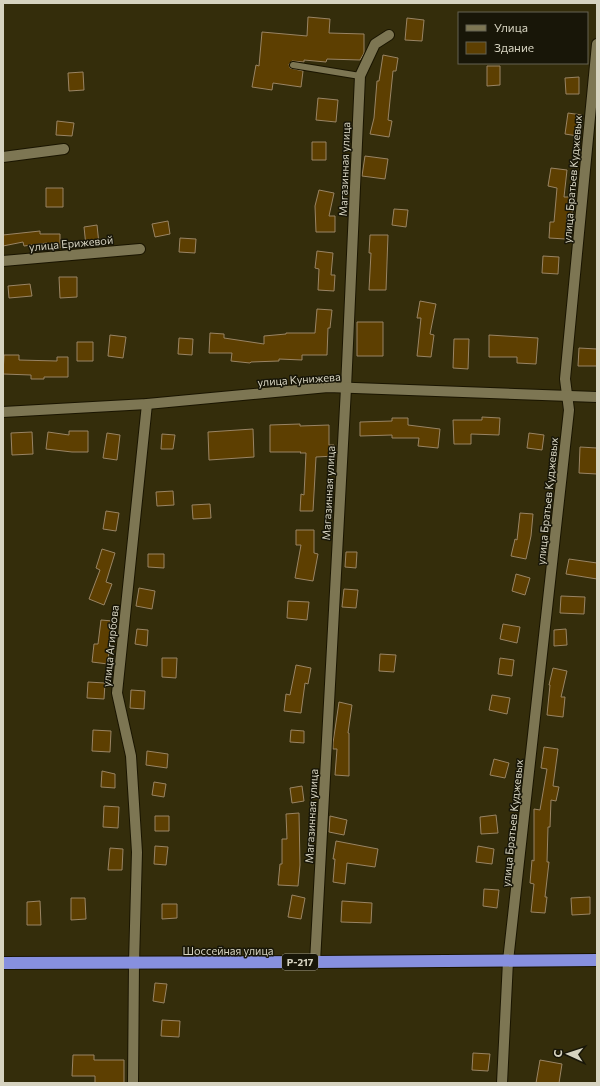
<svg xmlns="http://www.w3.org/2000/svg" width="600" height="1086" viewBox="0 0 600 1086" font-family="Commissioner,sans-serif">
<rect width="100%" height="100%" fill="#342d0b"/>
<path fill="#5d3f01" stroke="#998464" d="M308,17L330,19L329,33L364,34V53L360,60L327,59L326,62L304,60V62L292,61L289,64L290,68L303,71L301,87L273,83L272,90L252,87L256,65L259,66L262,32L307,36Z
M407,18L424,20L422,41L405,40Z
M383,55L398,58L396,71H393L388,120L392,121L389,137L370,134L374,118L377,81H379Z
M487,66H500V85L487,86Z
M83,72L84,90L69,91L68,73Z
M579,77V94H566L565,78Z
M318,98L338,100L336,122L316,120Z
M568,113L582,115L578,136L565,134Z
M57,121L74,123L72,136L56,135Z
M312,142H326V160H312Z
M365,156L388,159L385,179L362,176Z
M551,168L567,170L564,197H573L572,215L567,214L566,239L549,238L550,222H554L557,188L548,186Z
M46,188H63V207H46Z
M319,190L334,193L329,216H335V232H316L315,206Z
M394,209L408,210L406,227L392,225Z
M168,221L170,234L155,237L152,224Z
M97,225L99,244L86,246L84,227Z
M40,231V234H60V248H47V243L24,246L23,242L3,246V235Z
M370,235H388L386,290H369L371,253H369Z
M180,238L196,239L195,253L179,252Z
M317,251L333,253L331,275H335L334,291L318,290L319,269L315,268Z
M543,256L559,257L558,274L542,273Z
M59,277H77V297L60,298Z
M30,284L32,296L9,298L8,286Z
M420,301L436,304L430,334L434,335L431,357L417,356L421,318H417Z
M317,309L332,310L330,328H328L327,355H302V360L279,359V361L251,362L250,363L231,361L232,353H209L210,333L224,334V338L264,344V336L286,334V333H315Z
M357,322H383V356H357Z
M110,335L126,337L123,358L108,356Z
M489,335L538,338L536,364L517,363V357H489Z
M179,338L193,339L192,355L178,354Z
M454,339H469L468,369L453,368Z
M77,342H93V361H77Z
M579,348L597,349V366H578Z
M4,355H19V360L57,361V357H68V377H44V379H31V375L3,374Z
M482,417L500,418L499,435L471,434V444H454L453,420H482Z
M392,418H408V425L440,429L438,448L418,446L419,438H392V435L360,436V422L392,421Z
M300,424V426L329,425V445H334L335,456L316,457L313,511H300L301,494L304,495L306,453H300L301,452H270V425Z
M253,429L254,457L209,460L208,432Z
M69,431H88V452H72L46,449L48,432L69,435Z
M32,432L33,454L12,455L11,433Z
M107,433L120,435L117,460L103,458Z
M529,433L544,435L542,450L527,448Z
M162,434L175,435L173,449H161Z
M580,447L597,448V474L579,473Z
M173,491L174,505L157,506L156,492Z
M210,504L211,518L193,519L192,505Z
M106,511L119,513L116,531L103,529Z
M520,513L533,514L531,536L526,559L511,556L515,539L517,540Z
M296,530H314V553L318,554L313,581L295,578L301,545H296Z
M102,549L115,553L106,582L112,584L104,605L89,599L100,570L96,568Z
M346,552H357L356,568L345,567Z
M148,554H164V568L148,567Z
M569,559L597,563V579L566,574Z
M516,574L530,578L525,595L512,591Z
M139,588L155,591L152,609L136,606Z
M344,589L358,590L356,608L342,607Z
M561,596L585,597L584,614L560,613Z
M288,601L309,602L307,620L287,618Z
M101,620L113,621L110,633L108,664L92,662L94,644H98Z
M503,624L520,627L517,643L500,639Z
M137,629L148,630L147,646L135,644Z
M566,629L567,645L554,646V630Z
M380,654L396,655L394,672L379,671Z
M162,658H177L176,678L162,677Z
M500,658L514,660L512,676L498,674Z
M296,665L311,668L308,684L305,683L301,713L284,711L286,694L290,695Z
M553,668L567,671L561,697H565L563,717L547,715L550,685H549Z
M88,682L105,683L104,699L87,698Z
M131,690L145,691L144,709L130,708Z
M492,695L510,698L507,714L489,710Z
M339,702L352,705L348,733H349V776L335,775L337,749H333V743Z
M93,730L111,731L110,752L92,751Z
M291,730L304,731V743L290,742Z
M544,747L558,749L553,786L559,787L556,801L551,800L550,827H548L547,862H549L545,897H547L545,913L531,912L534,884L530,883L532,860L534,861V809L540,810L547,769L541,768Z
M147,751L168,754L167,768L146,765Z
M494,759L509,763L505,778L490,775Z
M102,771L115,774V788L101,787Z
M154,782L166,784L164,797L152,795Z
M302,786L304,801L292,803L290,788Z
M104,806L119,807L118,828L103,827Z
M299,813L300,865L298,886L278,885L280,864H282V839H287L286,814Z
M496,815L498,833L481,834L480,817Z
M155,816H169V831H155Z
M330,816L347,820L344,835L329,832Z
M336,841L378,849L375,867L347,863L345,884L333,882L335,859H333Z
M155,846L168,847L166,865L154,864Z
M478,846L494,849L492,864L476,862Z
M110,848L123,849L122,870H108Z
M484,889L499,890L497,908L483,906Z
M292,895L305,898L301,919L288,917Z
M590,897V914L572,915L571,898Z
M71,898H85L86,919L71,920Z
M40,901L41,925H27V902Z
M342,901L372,903L371,923L341,922Z
M162,904H177V918L162,919Z
M155,983L167,984L164,1003L153,1001Z
M162,1020L180,1021L179,1037L161,1036Z
M473,1053L490,1054L488,1071L472,1070Z
M73,1055H94V1060H124V1083H95V1076H72Z
M540,1060L562,1064L559,1083H536Z"/>
<g fill="none" stroke-linecap="round" stroke-linejoin="round">
<defs>
<path id="lane" d="M293,65L360,76"/>
<path id="street" d="M3,157L64,149
M3,261L140,249
M315,962L346,388L360,76L375,44L389,35
M133,1083L134,963L137,852L131,756L117,693L147,404
M502,1083L508,961L569,410L565,379L597,44"/>
<path id="secondary" d="M3,412L147,404L328,387L597,397"/>
<path id="highway" d="M3,963L315,962L597,960"/>
</defs>
<use href="#lane" stroke="#1a1500" stroke-width="8"/>
<use href="#street" stroke="#1a1500" stroke-width="12"/>
<use href="#secondary" stroke="#1a1500" stroke-width="12"/>
<use href="#highway" stroke="#1a1500" stroke-width="14"/>
<use href="#lane" stroke="#7d7653" stroke-width="6"/>
<use href="#street" stroke="#7d7653" stroke-width="10"/>
<use href="#secondary" stroke="#7d7653" stroke-width="10"/>
<use href="#highway" stroke="#8790df" stroke-width="12"/>
</g>
<g text-anchor="middle" dominant-baseline="central" stroke-width="3" stroke-linejoin="round" paint-order="stroke">
<rect fill="#181608" stroke="#9d9a89" stroke-width="1" x="282" y="954" width="36" height="16" rx="3"/>
<g font-size="10" font-weight="bold" fill="#d6d3c0">
<text x="300" y="962">Р-217</text>
</g>
<g font-size="11" fill="#d6d3c0" stroke="#181608">
<text transform="translate(344 169) rotate(-88)">Магазинная улица</text>
<text transform="translate(572 179) rotate(-85)">улица Братьев Куджевых</text>
<text transform="translate(71 243) rotate(-5)">улица Ерижевой</text>
<text transform="translate(299 379) rotate(-4)">улица Кунижева</text>
<text transform="translate(328 493) rotate(-87)">Магазинная улица</text>
<text transform="translate(547 501) rotate(-84)">улица Братьев Куджевых</text>
<text transform="translate(110 646) rotate(-84)">улица Агирбова</text>
<text transform="translate(311 816) rotate(-87)">Магазинная улица</text>
<text transform="translate(512 823) rotate(-84)">улица Братьев Куджевых</text>
<text x="228" y="950">Шоссейная улица</text>
</g>
</g>
<rect width="600" height="1086" fill="none" stroke="#d6d3c0" stroke-width="8"/>
<rect x="458" y="12" width="130" height="52" fill="#181608" stroke="#646252"/>
<rect x="466" y="25" width="20" height="6" fill="#7d7653" stroke="#646252"/>
<text x="494" y="32" font-size="12" fill="#d6d3c0">Улица</text>
<rect x="466" y="42" width="20" height="12" fill="#5d3f01" stroke="#646252"/>
<text x="494" y="52" font-size="12" fill="#d6d3c0">Здание</text>
<g transform="translate(568 1054) rotate(273)" stroke="#181608" stroke-width="3" paint-order="stroke">
<path d="M0-3L7 15L0 10L-7 15Z" fill="#d6d3c0"/>
<text y="-6" font-size="11" font-weight="bold" text-anchor="middle" fill="#d6d3c0">С</text>
</g>
</svg>
